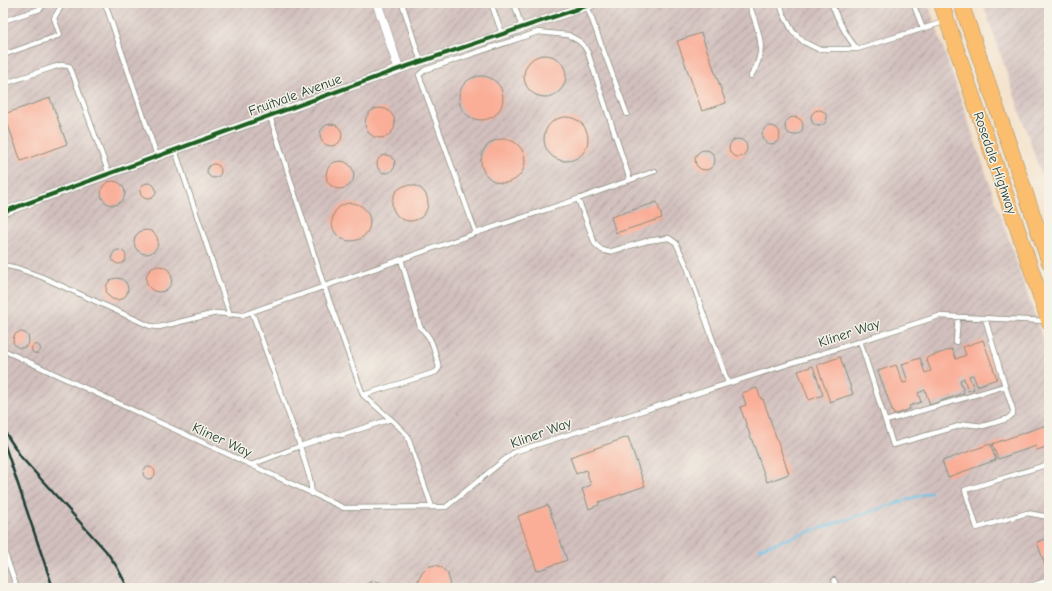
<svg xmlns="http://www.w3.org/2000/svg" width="1052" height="591" viewBox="0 0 1052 591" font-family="'Comic Neue',sans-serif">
<defs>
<pattern id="industrial-furrows" width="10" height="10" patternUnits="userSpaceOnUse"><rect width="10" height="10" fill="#d1bfbd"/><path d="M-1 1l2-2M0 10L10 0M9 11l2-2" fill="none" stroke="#a99c9a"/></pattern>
</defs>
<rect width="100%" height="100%" fill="#f7f3e8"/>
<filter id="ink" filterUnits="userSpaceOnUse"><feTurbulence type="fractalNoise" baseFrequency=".025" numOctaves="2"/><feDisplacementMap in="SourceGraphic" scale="8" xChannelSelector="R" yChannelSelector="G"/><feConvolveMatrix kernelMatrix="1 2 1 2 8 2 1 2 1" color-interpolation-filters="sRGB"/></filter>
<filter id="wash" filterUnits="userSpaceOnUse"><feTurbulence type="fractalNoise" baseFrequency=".012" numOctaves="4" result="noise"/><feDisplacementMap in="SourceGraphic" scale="16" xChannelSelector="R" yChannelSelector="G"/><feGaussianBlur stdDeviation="0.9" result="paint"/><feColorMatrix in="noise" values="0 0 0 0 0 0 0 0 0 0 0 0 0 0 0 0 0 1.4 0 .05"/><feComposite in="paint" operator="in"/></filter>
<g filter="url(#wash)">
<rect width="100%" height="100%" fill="#f4e0c7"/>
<path fill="url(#industrial-furrows)" d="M3,3H928L1049,358V588H3Z
M983,3H1049V197Z"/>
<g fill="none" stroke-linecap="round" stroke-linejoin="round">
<path stroke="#68c1e5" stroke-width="2.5" d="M760,548L931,492"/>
</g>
<g id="blocks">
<path fill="#faae98" d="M701,33L726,103L702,111L677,41Z
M524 76a21 21 0 1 1 42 0a21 21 0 1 1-42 0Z
M459 98a22 22 0 1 1 44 0a22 22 0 1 1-44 0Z
M50,98L67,144L21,161L4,114Z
M365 123a15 15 0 1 1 30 0a15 15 0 1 1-30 0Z
M811 118a8 8 0 1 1 16 0a8 8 0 1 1-16 0Z
M785 126a9 9 0 1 1 18 0a9 9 0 1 1-18 0Z
M544 139a22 22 0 1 1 44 0a22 22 0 1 1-44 0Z
M320 135a11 11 0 1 1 22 0a11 11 0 1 1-22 0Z
M762 135a9 9 0 1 1 18 0a9 9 0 1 1-18 0Z
M481 161a22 22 0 1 1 44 0a22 22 0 1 1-44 0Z
M729 148a9 9 0 1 1 18 0a9 9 0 1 1-18 0Z
M695 160a10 10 0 1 1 20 0a10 10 0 1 1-20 0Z
M377 164a9 9 0 1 1 18 0a9 9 0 1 1-18 0Z
M326 175a14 14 0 1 1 28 0a14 14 0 1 1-28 0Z
M207 171a7 7 0 1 1 14 0a7 7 0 1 1-14 0Z
M101 193a12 12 0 1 1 24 0a12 12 0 1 1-24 0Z
M140 191a8 8 0 1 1 16 0a8 8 0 1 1-16 0Z
M392 203a18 18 0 1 1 36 0a18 18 0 1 1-36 0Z
M657,202L662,218L616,233L611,217Z
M332 222a19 19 0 1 1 38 0a19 19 0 1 1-38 0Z
M134 242a12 12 0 1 1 24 0a12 12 0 1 1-24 0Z
M112 257a7 7 0 1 1 14 0a7 7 0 1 1-14 0Z
M146 279a13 13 0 1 1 26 0a13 13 0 1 1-26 0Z
M106 289a11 11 0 1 1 22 0a11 11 0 1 1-22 0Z
M13 340a8 8 0 1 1 16 0a8 8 0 1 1-16 0Z
M983,340L997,379L977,386L973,375L969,376L974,389L968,391L964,378L960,380L964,393L930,405L925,390L918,393L921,402L909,406L910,409L894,415L878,371L896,365L903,383L908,382L902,364L920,358L925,373L931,371L926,358L952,349L956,359L966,355L963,347Z
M31.5 349a4.5 4.5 0 1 1 9 0a4.5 4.5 0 1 1-9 0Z
M840,357L853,394L830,402L817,365Z
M813,366L823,395L809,400L798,371Z
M757,388L761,399H763L789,474L767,482L740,407L746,405L742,393Z
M1049,424V446L1037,450L1036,446L998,459L992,444Z
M628,437L645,486L599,502V505L589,509L582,489L591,485L586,470L576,474L570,457Z
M990,444L996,460L948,477L942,461Z
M143 473a6 6 0 1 1 12 0a6 6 0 1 1-12 0Z
M548,505L567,560L537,571L518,516Z
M1049,538V563L1045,565L1037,542Z
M435,565L441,567L448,574L450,582L448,588H420L418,580L422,572L427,567Z
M375,581L382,583L386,588H363L368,583Z"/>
</g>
</g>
<g filter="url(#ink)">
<use href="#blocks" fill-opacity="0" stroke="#8a8e7e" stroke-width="1"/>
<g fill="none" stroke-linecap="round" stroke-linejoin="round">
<defs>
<path id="lane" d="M105,3L157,156
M402,3L421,62
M491,3L502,34
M514,3L522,28
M749,3C758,33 769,47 751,76
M780,3L783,13L793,32L804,42L818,49H857L944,22
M831,3C838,20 845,35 857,49
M913,3L923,29
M587,6L627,114
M3,21L40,9L45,3
M3,55L60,35L54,18L62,5L68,3
M3,84L54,67L61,65L69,66L72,72L109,174
M270,116L324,286L363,395L395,423L407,435L432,507
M175,150L230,315
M630,180L588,53L584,46L579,41L568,35L538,32L425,70L419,75L476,233L578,199L595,244L602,250L609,252L647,241L669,238L676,243L686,264L728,383
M578,199L655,171
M3,265L17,268L42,277L150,326L159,327L216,313L243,315L476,233
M252,312L300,446L336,434L342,435L348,433L391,419
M985,318L1005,386
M860,341L893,445L966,424L983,426L1007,419L1013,414V410L1005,386L886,421
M956,342L958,317
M3,350L344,508L446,507L514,452L939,316L1046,321
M363,395L436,372L439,368C434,350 434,340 420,327L401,259
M1049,464L965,490L977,528L1027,513L1049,517
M251,465L300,446L310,479L312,494
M3,548L17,588
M834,580L837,588
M1025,588L1049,580"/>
<path id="street" d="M377,3L399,69
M3,212L399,69L595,3"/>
<path id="primary" d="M941,3L1049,322
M961,3L1049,262"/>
</defs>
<use href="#lane" stroke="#8a8e7e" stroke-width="6"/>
<use href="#street" stroke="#8a8e7e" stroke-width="10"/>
<use href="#primary" stroke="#8a8e7e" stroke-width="16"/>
<use href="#lane" stroke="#fff" stroke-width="4.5"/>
<use href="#street" stroke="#fff" stroke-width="9"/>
<use href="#primary" stroke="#fbbd6e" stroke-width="15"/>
<path stroke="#1f3d34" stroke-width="2.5" d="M3,429L21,457L106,551L117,567L128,588
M3,440L53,588"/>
<defs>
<path id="cycleway" d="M3,212L399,69L595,3"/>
</defs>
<use href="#cycleway" stroke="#f7f3e8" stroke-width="6"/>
<use href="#cycleway" stroke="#1b5e20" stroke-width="4"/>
</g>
</g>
<g text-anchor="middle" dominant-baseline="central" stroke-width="3" stroke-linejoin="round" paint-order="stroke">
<g font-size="14" fill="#1f3d34" stroke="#f7f3e8">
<text transform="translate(295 95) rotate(-20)">Fruitvale Avenue</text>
<text transform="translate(995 163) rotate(71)">Rosedale Highway</text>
<text transform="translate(849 333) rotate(-18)">Kliner Way</text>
<text transform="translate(541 433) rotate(-20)">Kliner Way</text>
<text transform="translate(222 440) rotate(25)">Kliner Way</text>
</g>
</g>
<rect width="1052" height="591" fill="none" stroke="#f7f3e8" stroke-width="16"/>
</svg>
